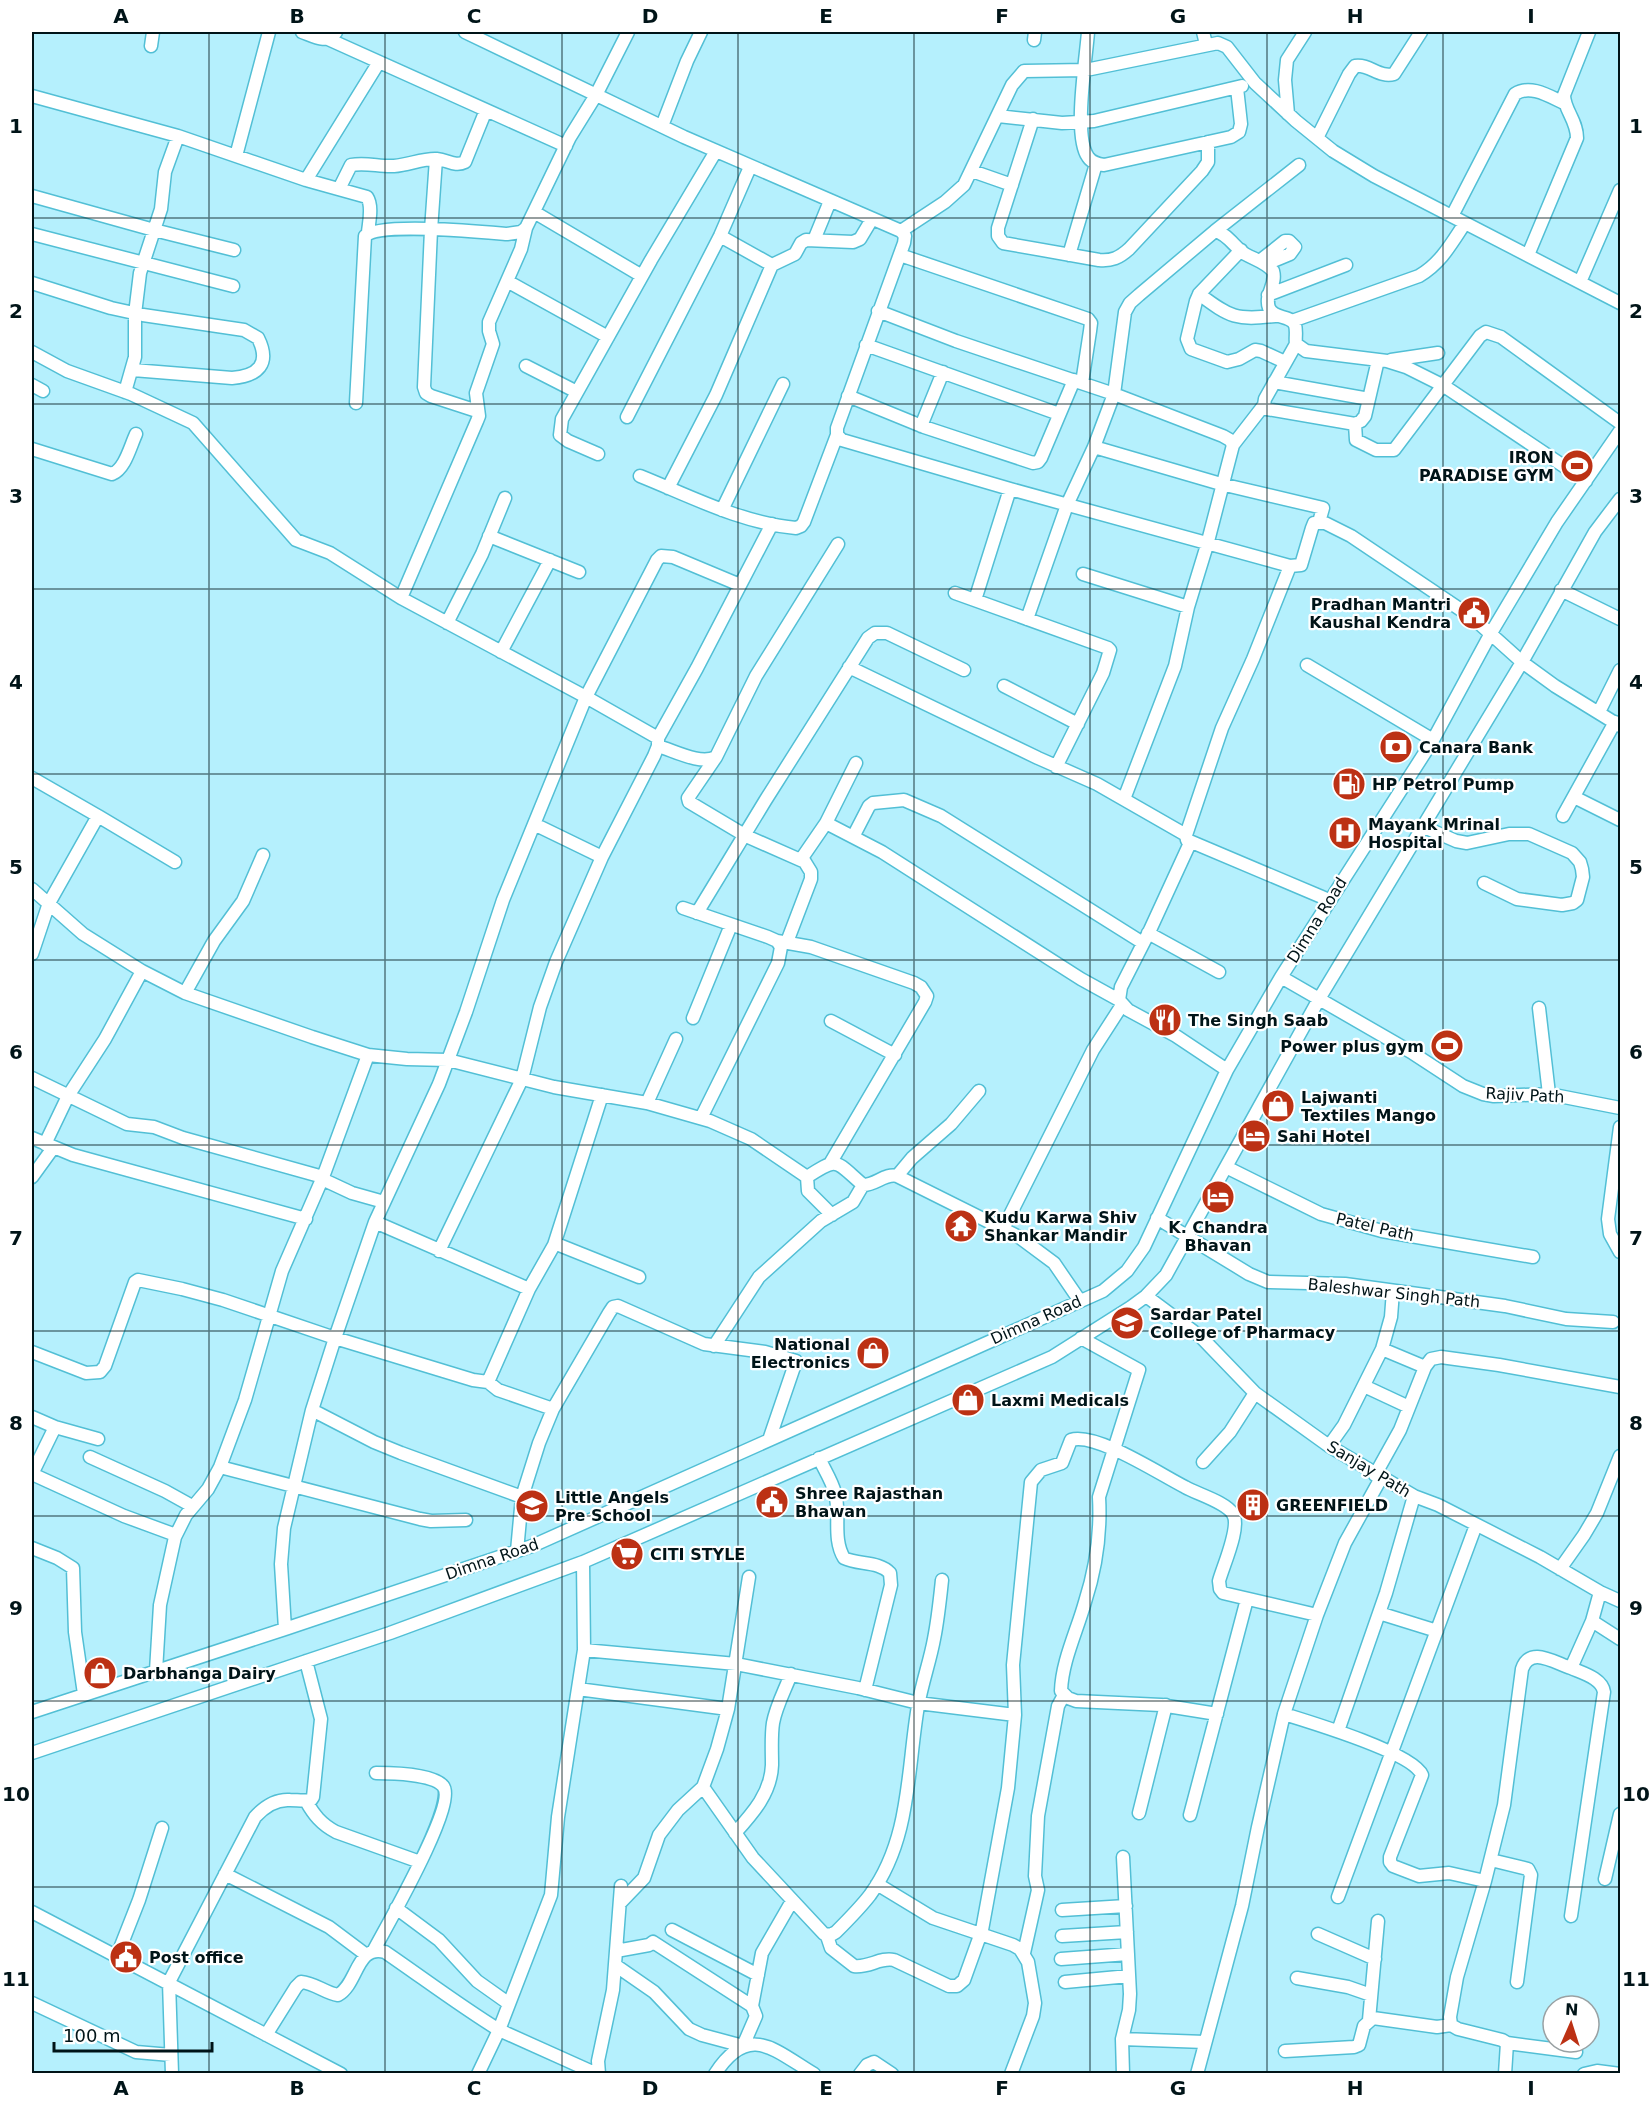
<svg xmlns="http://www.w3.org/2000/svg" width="1652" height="2105" viewBox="0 0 1652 2105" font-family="'DejaVu Sans',sans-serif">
<rect width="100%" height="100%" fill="#b5f0fd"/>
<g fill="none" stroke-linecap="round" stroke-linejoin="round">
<defs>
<path id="minor" d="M302,32C313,36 328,45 336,32
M465,32L684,137L901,231L905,236L904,243L837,428V435L842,440L1010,489L1290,566L1301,565L1312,528L1314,523H1325L1351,536L1473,618L1522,662L1555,686L1620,726
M1088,32C1086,60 1073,136 1088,157C1092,163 1098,164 1104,165L1231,137L1239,132L1241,124L1237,88
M1203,32L1206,44
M328,39L566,146
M1034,40L1035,32
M151,46L153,32
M32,96L178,136L306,180L367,197C373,206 369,222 368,232
M1288,114L1285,80L1287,60L1305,32
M998,116L1062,123L1094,121L1242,86
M1033,119L998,228V236L1003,243L1099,260C1112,261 1119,258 1129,249L1202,171L1208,162V142
M662,126L687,61L701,32
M1317,138L1349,74L1355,66C1370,64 1379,78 1394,74L1421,32
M236,156L269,32
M436,159L431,230L424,387L426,393L431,396L477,411
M972,171L1012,185
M306,180L379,62
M339,189L351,165C366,162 380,167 394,166C409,165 423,158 437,159C448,160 455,167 465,162L486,110
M32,196L154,230L234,250
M534,212L642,276
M1452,216L1515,94C1530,84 1549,96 1564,103
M901,231L945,202L964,185L1012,85L1024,71L1086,70L1218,43L1227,47L1255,83L1296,121L1333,151L1374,176L1620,303
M1215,231L1299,165
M32,234L233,286
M720,236L772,265
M814,240L830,201
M1241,250L1199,294L1196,301L1187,339L1191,349L1227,362L1239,359L1255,350L1261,351L1285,362
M900,255L1088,319L1091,323L1090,331L1082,383
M1069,255L1096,164
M1528,255L1577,138C1577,120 1564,110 1564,95L1589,32
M1261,260L1285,241H1289L1295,247L1290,254L1266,264
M507,281L608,337
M1580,282L1620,190
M32,283L111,308L143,315L244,330L258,338C271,364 258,376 232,378L133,370
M1199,294C1231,318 1236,320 1275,316
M1268,295L1346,265
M878,311L956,341L1114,394L1223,436L1230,440L1233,445L1207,545L1188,607L1175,666L1124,799
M1292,321L1419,276C1441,263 1451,244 1465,223
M1296,344L1265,399L1264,405L1267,409L1355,424L1361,421L1365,416L1378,360
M866,345L1059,414
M32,352L67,371L131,394L193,423L296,540L330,553L401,598L586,697L503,900L466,1012L439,1084L375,1222L335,1338L473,1380L488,1382L529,1289L554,1245H559L639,1277
M1391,360L1438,353
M526,366L577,392
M1274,382L1369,399
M32,385L43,391
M125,392L135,357V314L140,273L161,209L165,172L178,136
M848,396L924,427L1033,463L1038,462L1041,458L1074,380
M356,403L365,236C379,222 484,232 507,234L521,232L526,228L570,137L596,95L628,32
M627,417L720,236L750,167
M1355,424L1356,440L1376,450H1394L1480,336L1486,332L1501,337L1620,423
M921,426L943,372
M1233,445L1264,405
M1094,447L1221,484L1323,508L1319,522
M32,449L112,474C125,469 130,447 136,434
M598,454L568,441L560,435L562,419L651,260L716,151
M640,476C690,496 741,523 796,528L801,526L804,522L837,435
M668,488L716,395L772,265L795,254L801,243L806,240L853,242L860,239L872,219
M722,510L783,384
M489,536L579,572
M1290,566L1253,659L1222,728L1186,835L1187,840L1329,900
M1083,574L1188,607
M1561,590L1620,619
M955,593L1108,648L1110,650L1103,673L1056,767
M401,598L477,421L479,416L476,393L493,344L489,331V322L521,249L526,228
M975,600L1010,489
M1027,619L1067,505L1094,447L1114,394L1125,312L1130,303L1139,295L1215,231C1228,234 1234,247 1245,254C1256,260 1265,262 1273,271C1277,285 1264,294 1269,308C1274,320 1290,314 1295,325C1297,331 1295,338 1296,344L1306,351L1387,361L1406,367L1444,386L1586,481
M447,623L482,554L505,498
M501,652L550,560
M1307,665L1433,740
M849,667L1038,758L1097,784L1186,835
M1004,686L1078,724
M1599,712L1620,670
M658,738L697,668L772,524
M658,746C675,751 700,765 716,757L756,676L838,544
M716,757L688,798L689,802L746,836L805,862
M32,778L98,816
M1574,797L1620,820
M1563,816L1615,722
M826,823L882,852L1081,979L1119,1000
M1424,827L1456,841L1467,843L1509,834H1529L1572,853L1580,862L1582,869L1583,877L1577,900L1573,903L1562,905L1517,899L1484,883
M853,837L869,806L873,803L904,800L941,816L1143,943
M1190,843L1150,930L1121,987L1119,1000L1128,1010L1176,1036L1227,1070
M602,857L654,756L658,746V738L586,697L657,560L661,556L673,557L740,585
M32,889L83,934L142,971L185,993L312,1037L368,1055L323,1177L282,1271L245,1400L220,1467L208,1489L186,1515L175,1537
M683,908L768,937L777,941L781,947L778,963L701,1118
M697,913L765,801L868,638L875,633H887L964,670
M1148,933L1219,972
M777,941L811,947L914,983L921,987L927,996L925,1002L831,1162
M787,942L811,879V872L803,859L804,855L826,823L856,763
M32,954L49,903L98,816L175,862
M1281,977L1411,1052L1463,1086L1483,1094L1494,1096L1549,1094L1620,1108
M185,993L214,941L243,901L263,855
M1539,1008L1549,1094
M693,1018L731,925
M831,1021L895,1055
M368,1055L407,1059L448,1060L554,1087L647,1103L710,1121L751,1139L807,1177C839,1156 835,1161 863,1185C876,1185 885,1173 897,1176L1019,1237L1054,1263L1080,1301
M32,1078L127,1124L154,1127L183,1138L323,1177
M647,1103L676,1039
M1620,1127L1608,1219L1610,1234L1620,1252
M32,1138L73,1155L306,1219
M45,1144L68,1096L105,1039L142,971
M1226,1167L1321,1214L1382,1231L1533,1257
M897,1176L912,1158L951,1124L979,1091
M32,1177L53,1148
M807,1177L808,1191L832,1215
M322,1179L352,1193L384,1202
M1157,1218L1249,1274L1268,1282L1345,1284L1505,1306L1566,1319L1613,1322
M375,1222L529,1289
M1004,1227L1093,1050L1122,1005
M554,1245L602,1095
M439,1251L522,1079L540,1007L556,962L602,857L534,824
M1393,1291L1391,1317L1382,1349L1425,1367
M1146,1296L1201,1337L1255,1393L1329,1446L1414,1496L1438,1505L1540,1557L1600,1592L1620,1601
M1081,1338L1139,1370L1099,1497C1101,1532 1096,1568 1085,1602C1077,1631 1062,1661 1061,1691L1068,1698L1076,1701L1161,1705L1217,1714
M714,1346L759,1277L821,1221L853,1202L863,1185
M32,1352L86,1373L100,1372L105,1366L135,1282L138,1280L182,1289L223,1300L335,1338L312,1410L284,1528L281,1564L285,1629
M488,1382L498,1390L553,1409L539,1443L522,1497L517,1551
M1364,1386L1409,1407
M553,1409L609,1313L613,1307L618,1306L704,1344L765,1352L796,1361L769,1440
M312,1410L374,1442L401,1453L522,1497
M32,1417L55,1427L98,1439
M1329,1446L1344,1425L1382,1349
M90,1457L165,1491L192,1506
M819,1458C824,1469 832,1481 835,1493C841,1514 832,1538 844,1558C858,1565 879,1561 890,1573L891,1585L865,1690
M1203,1462L1230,1432L1255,1393
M220,1467L420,1519L431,1521L466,1520
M32,1474L124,1516L173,1534L175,1537L160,1605L156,1671
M32,1474L55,1427
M1375,1475L1400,1430L1425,1367L1431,1359L1441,1357L1499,1365L1620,1387
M1381,1478L1345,1543L1317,1615L1284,1714C1310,1722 1413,1753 1422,1775L1390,1857V1862L1393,1866L1419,1876L1449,1873L1485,1881
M32,1548L57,1558L73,1568L75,1632L84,1694
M1560,1569L1584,1535L1597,1513L1620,1456
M1379,1613L1437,1631
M1592,1621L1620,1639
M584,1650L736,1664L858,1688L918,1703L1015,1715
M1571,1668C1582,1673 1602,1678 1604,1692L1571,1916
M578,1689L728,1709L749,1577
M32,1712L285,1629L532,1546L1103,1291L1127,1271L1144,1247L1227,1070L1281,977L1433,740L1491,633L1557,522L1620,431
M1338,1731L1386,1593L1414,1496
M32,1753L390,1633L583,1562L1052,1357L1131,1307L1146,1296L1166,1275L1319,999L1522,662L1595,532L1620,499
M703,1787L753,1858L824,1934L831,1935L836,1932C848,1920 860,1908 870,1895C911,1839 907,1770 918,1706C922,1683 930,1661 934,1639C938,1619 940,1599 942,1580
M306,1801C314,1815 321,1824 336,1832L420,1862
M1139,1813L1166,1705
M1190,1815L1247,1599
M735,1833C753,1813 771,1793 772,1765C772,1751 771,1736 773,1723C776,1706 785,1690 791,1674
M1491,1860L1528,1869L1531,1875L1517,1982
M225,1874L329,1927L365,1954
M1605,1879L1620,1814
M877,1884L933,1918L1013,1945L1020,1949L1028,1962L1035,2003L1033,2016L1011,2074
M1338,1897L1476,1525
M620,1903L644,1878L659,1835L678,1810L703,1787L717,1749L728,1709
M396,1908L439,1940L477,1981L508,2003
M1062,1910L1126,1906
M32,1912L341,2074
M672,1930L758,1975
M1318,1934L1375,1959
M827,1936L831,1948L854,1966C869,1968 880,1957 894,1960L949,1986H957L964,1980L982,1930L1008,1788L1015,1715L1013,1665L1031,1482L1041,1470L1062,1463L1071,1440C1096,1432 1161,1475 1185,1487C1197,1494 1226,1502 1233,1514C1241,1527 1223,1566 1219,1581L1220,1589L1223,1593L1317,1615
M1062,1936L1127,1932
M374,1950C386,1927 458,1803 443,1786C433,1774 392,1773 376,1773
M616,1951L649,1945L653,1942L752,2006
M1024,1953L1038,1890L1035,1876L1038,1816L1058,1706L1064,1695
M117,1956L139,1900L162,1828
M1061,1959L1128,1954
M615,1965L654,1992L689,2029L702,2035L743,2046L756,2016L752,2006L762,1953L792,1901
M1297,1978L1348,1987L1371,1995
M1065,1982L1129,1976
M32,2003L136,2052L171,2055
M1369,2020L1378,1921
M266,2035L296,1987L301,1982C315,1983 325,1993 338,1995C358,1984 356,1944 385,1952C423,1978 460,2006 499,2030L551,1895L558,1817L584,1650L583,1562
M1122,2039L1205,2042
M1507,2043L1576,2052
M1285,2051L1354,2047L1359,2045L1364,2026L1373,2018L1437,2027L1451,2025
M172,2074L169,1982L255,1817C264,1807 276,1799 290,1800C297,1800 304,1801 311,1800L313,1797L321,1719L306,1661
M478,2074L499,2030L597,2074
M599,2074L598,2061L613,1990L621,1886
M715,2074C749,2022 774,2050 814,2074
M860,2074L867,2065L874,2062L892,2074
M1123,2074L1122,2039L1129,2010L1130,1994L1123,1857
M1197,2074L1242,1906L1258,1827L1284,1714
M1505,2074L1507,2043L1502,2040L1458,2029L1451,2025L1450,2017L1457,1977L1485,1881L1504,1805L1522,1669C1530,1646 1553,1662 1571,1668L1592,1621L1600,1592
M1584,2074L1597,2071L1620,2074"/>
</defs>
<use href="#minor" stroke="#52bfd5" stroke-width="15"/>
<use href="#minor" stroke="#fff" stroke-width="12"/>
</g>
<path fill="none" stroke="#001418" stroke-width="1.5" stroke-opacity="0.55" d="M209,32V2074M385,32V2074M562,32V2074M738,32V2074M914,32V2074M1090,32V2074M1267,32V2074M1443,32V2074M32,218H1620M32,404H1620M32,589H1620M32,774H1620M32,960H1620M32,1145H1620M32,1331H1620M32,1516H1620M32,1701H1620M32,1887H1620"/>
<defs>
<symbol id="stadium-disc" viewBox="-11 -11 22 22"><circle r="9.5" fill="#bc3114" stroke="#fff"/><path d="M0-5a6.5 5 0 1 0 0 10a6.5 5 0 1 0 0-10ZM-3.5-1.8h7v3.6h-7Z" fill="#fff"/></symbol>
<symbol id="civic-disc" viewBox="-11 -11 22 22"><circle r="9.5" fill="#bc3114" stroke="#fff"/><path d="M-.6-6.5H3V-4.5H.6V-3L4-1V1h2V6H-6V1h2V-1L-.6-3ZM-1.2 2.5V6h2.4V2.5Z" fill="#fff"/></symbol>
<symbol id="bank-disc" viewBox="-11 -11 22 22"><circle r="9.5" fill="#bc3114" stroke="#fff"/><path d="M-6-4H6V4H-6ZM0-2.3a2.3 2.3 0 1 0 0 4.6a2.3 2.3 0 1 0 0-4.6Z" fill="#fff"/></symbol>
<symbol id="fuel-disc" viewBox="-11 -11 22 22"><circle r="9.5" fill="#bc3114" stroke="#fff"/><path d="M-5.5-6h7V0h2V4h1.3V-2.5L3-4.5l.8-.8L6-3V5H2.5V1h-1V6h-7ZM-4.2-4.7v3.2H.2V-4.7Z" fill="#fff"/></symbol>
<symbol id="hospital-disc" viewBox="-11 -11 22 22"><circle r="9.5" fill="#bc3114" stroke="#fff"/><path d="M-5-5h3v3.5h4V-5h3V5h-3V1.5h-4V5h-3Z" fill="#fff"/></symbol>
<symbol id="restaurant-disc" viewBox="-11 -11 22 22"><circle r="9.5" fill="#bc3114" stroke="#fff"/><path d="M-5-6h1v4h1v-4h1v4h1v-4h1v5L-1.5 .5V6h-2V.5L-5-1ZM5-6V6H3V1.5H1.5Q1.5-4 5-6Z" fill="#fff"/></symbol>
<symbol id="shop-disc" viewBox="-11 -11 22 22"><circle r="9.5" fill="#bc3114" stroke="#fff"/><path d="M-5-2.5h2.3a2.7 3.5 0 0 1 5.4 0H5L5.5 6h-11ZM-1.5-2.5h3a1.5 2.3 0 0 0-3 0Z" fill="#fff"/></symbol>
<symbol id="hotel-disc" viewBox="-11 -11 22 22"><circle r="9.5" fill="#bc3114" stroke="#fff"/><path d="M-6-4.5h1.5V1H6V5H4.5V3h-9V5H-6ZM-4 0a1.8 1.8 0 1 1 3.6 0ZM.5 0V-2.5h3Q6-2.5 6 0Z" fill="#fff"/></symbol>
<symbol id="temple-disc" viewBox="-11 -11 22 22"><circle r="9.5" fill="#bc3114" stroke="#fff"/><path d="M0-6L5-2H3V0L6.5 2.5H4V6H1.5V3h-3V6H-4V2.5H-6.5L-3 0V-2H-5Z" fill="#fff"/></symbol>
<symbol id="university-disc" viewBox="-11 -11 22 22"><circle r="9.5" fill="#bc3114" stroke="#fff"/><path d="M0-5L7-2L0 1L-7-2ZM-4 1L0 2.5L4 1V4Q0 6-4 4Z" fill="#fff"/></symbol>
<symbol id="building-disc" viewBox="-11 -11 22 22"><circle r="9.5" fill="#bc3114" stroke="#fff"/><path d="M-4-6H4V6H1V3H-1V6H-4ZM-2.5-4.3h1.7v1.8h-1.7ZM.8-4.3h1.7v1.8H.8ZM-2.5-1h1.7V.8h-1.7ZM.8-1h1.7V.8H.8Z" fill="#fff"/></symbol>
<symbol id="school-disc" viewBox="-11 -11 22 22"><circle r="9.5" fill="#bc3114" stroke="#fff"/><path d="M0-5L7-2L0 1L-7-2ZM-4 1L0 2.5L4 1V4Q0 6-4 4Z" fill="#fff"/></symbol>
<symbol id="supermarket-disc" viewBox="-11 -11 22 22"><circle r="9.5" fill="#bc3114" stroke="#fff"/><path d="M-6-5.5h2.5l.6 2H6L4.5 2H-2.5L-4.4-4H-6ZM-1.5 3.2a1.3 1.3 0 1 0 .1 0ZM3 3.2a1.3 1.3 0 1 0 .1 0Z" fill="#fff"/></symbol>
</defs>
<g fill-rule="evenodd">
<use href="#stadium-disc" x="1558" y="447" width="38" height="38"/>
<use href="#civic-disc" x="1455" y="594" width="38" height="38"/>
<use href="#bank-disc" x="1377" y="728" width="38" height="38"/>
<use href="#fuel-disc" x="1330" y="765" width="38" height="38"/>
<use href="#hospital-disc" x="1326" y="814" width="38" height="38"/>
<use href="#restaurant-disc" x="1146" y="1001" width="38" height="38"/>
<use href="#stadium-disc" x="1428" y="1027" width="38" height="38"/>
<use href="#shop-disc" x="1259" y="1087" width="38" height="38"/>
<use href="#hotel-disc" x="1235" y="1117" width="38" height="38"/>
<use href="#hotel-disc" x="1199" y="1178" width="38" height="38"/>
<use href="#temple-disc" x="942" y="1207" width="38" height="38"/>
<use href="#university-disc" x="1108" y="1304" width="38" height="38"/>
<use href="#shop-disc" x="854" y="1334" width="38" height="38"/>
<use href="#shop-disc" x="949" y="1381" width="38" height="38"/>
<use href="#civic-disc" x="753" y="1483" width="38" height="38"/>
<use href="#building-disc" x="1234" y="1486" width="38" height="38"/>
<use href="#school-disc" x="513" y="1487" width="38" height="38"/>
<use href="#supermarket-disc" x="608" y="1535" width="38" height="38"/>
<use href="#shop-disc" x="81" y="1654" width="38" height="38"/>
<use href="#civic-disc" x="107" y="1938" width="38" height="38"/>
</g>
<g text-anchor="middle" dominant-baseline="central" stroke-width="4.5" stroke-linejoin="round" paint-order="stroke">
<g font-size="16" font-weight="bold" fill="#001418" stroke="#fff" text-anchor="start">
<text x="1554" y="457" text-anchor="end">IRON<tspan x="1554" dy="18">PARADISE GYM</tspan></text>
<text x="1451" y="604" text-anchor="end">Pradhan Mantri<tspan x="1451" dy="18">Kaushal Kendra</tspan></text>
<text x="1419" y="747">Canara Bank</text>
<text x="1372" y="784">HP Petrol Pump</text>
<text x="1368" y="824">Mayank Mrinal<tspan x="1368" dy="18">Hospital</tspan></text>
<text x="1188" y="1020">The Singh Saab</text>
<text x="1424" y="1046" text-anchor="end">Power plus gym</text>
<text x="1301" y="1097">Lajwanti<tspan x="1301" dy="18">Textiles Mango</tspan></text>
<text x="1277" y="1136">Sahi Hotel</text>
<text x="984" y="1217">Kudu Karwa Shiv<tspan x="984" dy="18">Shankar Mandir</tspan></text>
<text x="1218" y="1227" text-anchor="middle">K. Chandra<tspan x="1218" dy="18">Bhavan</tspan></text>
<text x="1150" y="1314">Sardar Patel<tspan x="1150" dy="18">College of Pharmacy</tspan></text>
<text x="850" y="1344" text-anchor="end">National<tspan x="850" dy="18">Electronics</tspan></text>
<text x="991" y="1400">Laxmi Medicals</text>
<text x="795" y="1493">Shree Rajasthan<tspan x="795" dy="18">Bhawan</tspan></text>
<text x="555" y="1497">Little Angels<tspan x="555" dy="18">Pre School</tspan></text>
<text x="1276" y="1505">GREENFIELD</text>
<text x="650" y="1554">CITI STYLE</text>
<text x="123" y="1673">Darbhanga Dairy</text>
<text x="149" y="1957">Post office</text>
</g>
<g font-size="16" fill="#001418" stroke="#fff">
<text transform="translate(1317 920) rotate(-58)">Dimna Road</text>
<text transform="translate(1525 1095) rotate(3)">Rajiv Path</text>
<text transform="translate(1375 1227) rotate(13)">Patel Path</text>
<text transform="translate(1394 1293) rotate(6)">Baleshwar Singh Path</text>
<text transform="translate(1036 1320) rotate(-24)">Dimna Road</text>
<text transform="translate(1369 1469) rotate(31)">Sanjay Path</text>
<text transform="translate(492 1559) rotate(-19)">Dimna Road</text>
</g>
</g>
<rect width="1652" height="2105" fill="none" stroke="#ffffff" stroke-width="66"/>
<g transform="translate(1571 2024) rotate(3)"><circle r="28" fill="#ffffff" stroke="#99a1a3" stroke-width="1.5"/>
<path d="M0-4.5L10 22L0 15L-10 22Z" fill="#bc3114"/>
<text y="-9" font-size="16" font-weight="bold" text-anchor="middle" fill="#001418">N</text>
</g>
<path d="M54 2042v9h158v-9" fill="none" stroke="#001418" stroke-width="3"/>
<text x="63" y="2042" font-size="18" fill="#001418" stroke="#ffffff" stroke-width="4.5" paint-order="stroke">100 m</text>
<rect x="33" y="33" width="1586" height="2039" fill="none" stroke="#001418" stroke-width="2"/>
<g font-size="20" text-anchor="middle" font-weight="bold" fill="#001418">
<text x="121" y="23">A</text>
<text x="297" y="23">B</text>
<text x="474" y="23">C</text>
<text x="650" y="23">D</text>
<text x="826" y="23">E</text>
<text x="1002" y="23">F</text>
<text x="1178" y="23">G</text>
<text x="1355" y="23">H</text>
<text x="1531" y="23">I</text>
<text x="16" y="133">1</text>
<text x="1636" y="133">1</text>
<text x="16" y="318">2</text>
<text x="1636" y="318">2</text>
<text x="16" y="503">3</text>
<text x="1636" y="503">3</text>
<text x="16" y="689">4</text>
<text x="1636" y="689">4</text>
<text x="16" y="874">5</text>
<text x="1636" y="874">5</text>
<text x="16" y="1059">6</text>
<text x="1636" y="1059">6</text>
<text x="16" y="1245">7</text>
<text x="1636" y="1245">7</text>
<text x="16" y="1430">8</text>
<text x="1636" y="1430">8</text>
<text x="16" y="1615">9</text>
<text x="1636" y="1615">9</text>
<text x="16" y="1801">10</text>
<text x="1636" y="1801">10</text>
<text x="16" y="1986">11</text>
<text x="1636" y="1986">11</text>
<text x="121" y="2095">A</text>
<text x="297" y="2095">B</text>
<text x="474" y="2095">C</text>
<text x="650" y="2095">D</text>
<text x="826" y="2095">E</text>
<text x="1002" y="2095">F</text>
<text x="1178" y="2095">G</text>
<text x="1355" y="2095">H</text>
<text x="1531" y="2095">I</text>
</g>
</svg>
